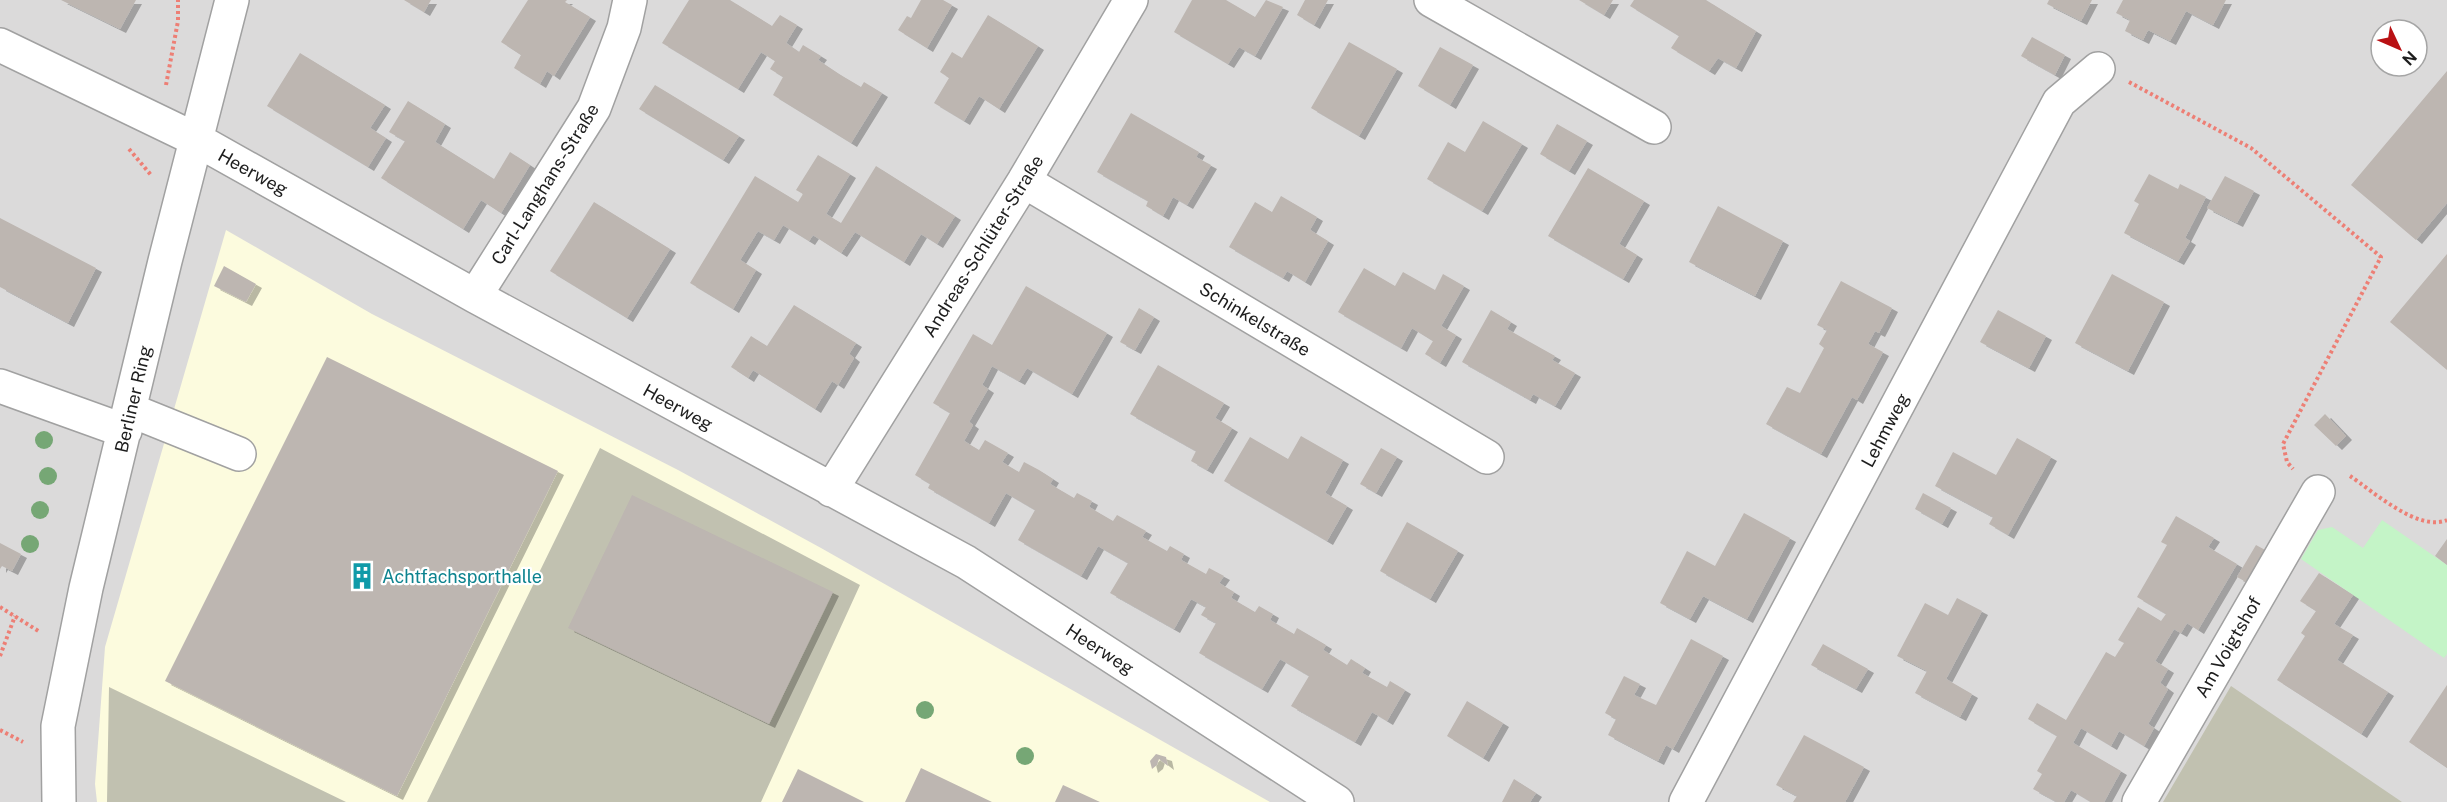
<svg xmlns="http://www.w3.org/2000/svg" width="2447" height="802" viewBox="0 0 2447 802" font-family="'Public Sans',sans-serif">
<defs>
<filter id="shadow"><feDropShadow dx="6" dy="4" stdDeviation="0" flood-color="#0004"/></filter>
</defs>
<rect width="100%" height="100%" fill="#edeae4"/>
<path fill="#dbdada" fill-rule="evenodd" d="M0,0H2447V802H0ZM2381,30H2417V66H2381Z"/>
<path fill="#fcfbde" d="M226,230L372,314L678,470L821,548L1270,802H97L95,784L105,647Z"/>
<path fill="#c1c1b0" d="M600,448L860,585L761,802H427Z
M2231,686L2402,802H2163Z
M109,687L346,802H107Z"/>
<path fill="#c4f4c7" d="M2382,520L2447,565V654L2444,658L2301,559L2318,530L2332,527L2363,548Z"/>
<path fill="#bdb6b1" filter="url(#shadow)" d="M61,0H136L120,29Z
M404,0H431L424,12Z
M528,0H567L565,2L590,17L554,76L547,71L540,84L514,68L521,55L501,42Z
M689,0H730L772,26L780,15L797,25L786,43L799,52L803,45L821,56L818,60L839,74L861,87L864,82L882,93L851,143L773,95L783,77L770,69L775,61L761,52L738,89L662,43Z
M921,0H943L952,5L927,48L898,30L907,16L911,18Z
M1192,0H1226L1255,17L1266,0L1283,7L1255,56L1239,47L1228,64L1174,32Z
M1305,0H1328L1314,25L1297,15Z
M1579,0H1613L1604,15Z
M1634,0H1706L1756,31L1736,68L1718,58L1709,71L1671,48L1679,36L1630,6Z
M2049,0H2092L2081,21L2047,4Z
M2123,0H2226L2213,25L2186,11L2170,41L2148,30L2143,40L2125,31L2130,20L2116,13Z
M988,15L1038,46L999,109L979,96L964,121L934,103L949,78L940,72L952,52L962,58Z
M2032,37L2065,55L2055,75L2021,56Z
M1349,42L1397,69L1359,136L1311,108Z
M1440,47L1473,65L1450,105L1418,86Z
M300,53L385,105L370,128L386,138L368,167L267,106Z
M2447,71V203L2416,240L2351,185Z
M655,85L739,136L723,160L639,109Z
M408,101L445,124L435,142L494,179L510,152L530,165L501,213L481,200L463,229L381,178L405,141L389,132Z
M1131,113L1199,152L1196,157L1211,165L1187,205L1173,197L1163,216L1146,206L1148,201L1097,172Z
M1483,121L1522,144L1482,211L1427,179L1448,142L1465,152Z
M1557,124L1587,141L1569,171L1540,154Z
M818,155L850,174L826,214L841,223L876,166L955,216L937,244L921,234L904,262L855,232L841,253L813,235L809,241L783,225L774,240L758,231L740,260L756,270L733,309L690,283L755,176L798,202L803,194L796,190Z
M1588,168L1644,201L1619,244L1637,255L1623,279L1548,236Z
M2149,174L2178,189L2180,184L2206,197L2185,238L2190,241L2178,261L2124,233L2139,204L2134,201Z
M2225,176L2254,191L2237,223L2207,208Z
M1281,196L1317,217L1310,230L1328,241L1305,282L1287,271L1283,278L1229,247L1255,202L1272,212Z
M594,202L670,249L627,318L550,271Z
M1718,206L1783,241L1755,296L1689,262Z
M0,218L96,268L68,323L0,287Z
M2447,254V370L2390,322Z
M224,266L256,284L246,302L214,286Z
M1364,268L1395,286L1403,272L1435,290L1443,274L1464,286L1441,326L1456,335L1440,363L1425,354L1433,341L1412,328L1401,348L1338,312Z
M2112,274L2164,302L2128,371L2075,343Z
M1841,281L1892,308L1879,333L1875,331L1868,344L1883,352L1857,400L1852,397L1821,454L1766,424L1787,387L1800,393L1824,348L1819,344L1827,330L1817,325Z
M1026,286L1107,333L1072,394L1027,368L1019,381L992,366L982,385L988,389L969,422L973,425L964,441L979,450L985,440L1008,453L1002,462L1019,472L1024,462L1039,470L1053,479L1050,484L1074,498L1077,493L1092,501L1089,507L1113,521L1117,515L1146,531L1142,537L1167,551L1170,546L1184,554L1181,560L1206,574L1209,568L1224,576L1219,583L1234,592L1231,598L1255,612L1259,606L1273,614L1270,620L1294,634L1297,628L1326,645L1323,650L1347,665L1351,659L1365,668L1362,673L1387,687L1390,681L1405,690L1387,721L1372,712L1355,742L1291,706L1309,676L1280,659L1262,689L1199,653L1216,623L1201,615L1206,607L1191,599L1174,629L1110,593L1128,563L1098,546L1081,576L1018,540L1035,510L1006,493L989,523L928,488L930,484L915,475L950,413L933,403L973,334L992,345Z
M794,305L856,343L849,354L854,358L838,385L832,381L815,409L753,370L748,378L731,367L751,336L767,346Z
M1139,308L1154,317L1135,350L1120,342Z
M1491,310L1511,322L1507,329L1555,356L1552,360L1575,373L1555,406L1533,394L1530,400L1462,362Z
M1998,310L2046,336L2029,368L1980,342Z
M327,357L558,471L397,796L165,681Z
M1158,365L1224,403L1215,418L1232,428L1207,470L1191,461L1196,451L1130,414Z
M2325,414L2346,436L2336,446L2314,425Z
M1301,436L1343,460L1325,493L1347,506L1327,541L1224,481L1250,437L1288,459Z
M2017,438L2051,457L2008,535L1989,524L1993,517L1935,486L1953,452L1996,475Z
M1381,448L1397,457L1376,493L1360,484Z
M1923,493L1951,508L1942,524L1915,509Z
M632,495L833,592L769,724L568,628Z
M1744,513L1790,538L1747,619L1703,596L1690,619L1660,603L1687,551L1715,566Z
M2176,516L2214,538L2208,547L2237,564L2198,630L2187,623L2181,633L2174,629L2155,661L2168,669L2160,683L2168,689L2148,724L2154,728L2144,746L2119,731L2111,746L2081,728L2073,743L2121,771L2104,802H2091L2071,790L2064,802H2057L2033,789L2042,774L2037,771L2057,736L2028,719L2037,703L2066,720L2106,652L2115,657L2124,643L2118,640L2138,607L2161,621L2166,614L2137,597L2167,545L2161,542Z
M1407,522L1458,551L1430,599L1380,571Z
M2447,539V565L2435,556Z
M0,543L21,554L12,571L2,566L0,569Z
M2256,545L2267,551L2248,583L2237,577Z
M2319,573L2353,595L2334,624L2353,635L2337,660L2388,692L2361,734L2277,680L2305,636L2301,633L2316,611L2300,601Z
M1957,598L1982,611L1946,679L1972,694L1960,717L1915,693L1927,671L1897,656L1925,603L1948,615Z
M1691,639L1723,656L1673,749L1666,745L1658,761L1608,735L1616,719L1605,713L1624,676L1640,684L1634,695L1656,705Z
M1823,644L1868,669L1856,689L1811,665Z
M2447,685V768L2409,742Z
M1467,701L1503,723L1483,758L1447,736Z
M1804,735L1864,767L1845,802H1793L1797,796L1776,785Z
M1156,754L1166,757L1168,766L1159,759L1157,765L1152,769L1150,761Z
M921,768L992,802H905Z
M798,769L864,802H782Z
M1514,779L1536,793L1530,802H1502Z
M1063,785L1100,802H1055Z"/>
<g fill="none" stroke-linecap="round" stroke-linejoin="round">
<defs>
<path id="minor" d="M1431,0L1654,127
M0,45L197,140L475,296L966,562L1337,802
M1024,181L1487,457
M475,296L594,108L624,28L630,0
M0,386L125,431
M130,410L239,454
M831,490L1024,181L1131,0
M59,802L58,726L86,588L165,261L232,0
M1686,802L2059,102L2098,69
M2139,802L2318,492"/>
</defs>
<use href="#minor" stroke="#a1a1a1" stroke-width="36"/>
<path stroke="#ed7f75" stroke-width="4" stroke-dasharray="3 3" stroke-linecap="butt" d="M2129,82L2251,148L2381,257L2283,444L2287,462L2293,469
M166,85L178,21V0
M129,149L151,175
M2350,476C2374,492 2418,532 2447,520
M0,607L40,632
M0,656L15,616
M0,730L23,742"/>
<use href="#minor" stroke="#fff" stroke-width="33"/>
</g>
<g fill="#76a775">
<circle cx="44" cy="440" r="9"/>
<circle cx="48" cy="476" r="9"/>
<circle cx="40" cy="510" r="9"/>
<circle cx="30" cy="544" r="9"/>
<circle cx="925" cy="710" r="9"/>
<circle cx="1025" cy="756" r="9"/>
</g>
<defs>
<symbol id="building-bare" viewBox="-9 -9 18 18"><path d="M-4-6H4V6H1V3H-1V6H-4ZM-2.5-4.3h1.7v1.8h-1.7ZM.8-4.3h1.7v1.8H.8ZM-2.5-1h1.7V.8h-1.7ZM.8-1h1.7V.8H.8Z" fill="#0f9aa8" stroke="#fff" stroke-width="2.5" paint-order="stroke"/></symbol>
</defs>
<g fill-rule="evenodd">
<use href="#building-bare" x="343" y="557" width="38" height="38"/>
</g>
<g text-anchor="middle" dominant-baseline="central" stroke-width="4.5" stroke-linejoin="round" paint-order="stroke">
<g font-size="18" fill="#1d1d1d" stroke="#fff">
<text transform="translate(253 172) rotate(29)">Heerweg</text>
<text transform="translate(545 184) rotate(-58)">Carl-Langhans-Straße</text>
<text transform="translate(983 246) rotate(-58)">Andreas-Schlüter-Straße</text>
<text transform="translate(1255 319) rotate(31)">Schinkelstraße</text>
<text transform="translate(133 399) rotate(-77)">Berliner Ring</text>
<text transform="translate(678 407) rotate(29)">Heerweg</text>
<text transform="translate(1885 430) rotate(-62)">Lehmweg</text>
<text transform="translate(2228 647) rotate(-60)">Am Voigtshof</text>
<text transform="translate(1100 649) rotate(33)">Heerweg</text>
</g>
<g font-size="18" fill="#0d838f" stroke="#fff" text-anchor="start">
<text x="382" y="576">Achtfachsporthalle</text>
</g>
</g>
<g transform="translate(2399 48) rotate(134)"><circle r="28" fill="#ffffff" stroke="#a5a5a5" stroke-width="1.5"/>
<path d="M0-4.5L10 22L0 15L-10 22Z" fill="#b91114"/>
<text y="-9" font-size="16" font-weight="bold" text-anchor="middle" fill="#1d1d1d">N</text>
</g>
</svg>
